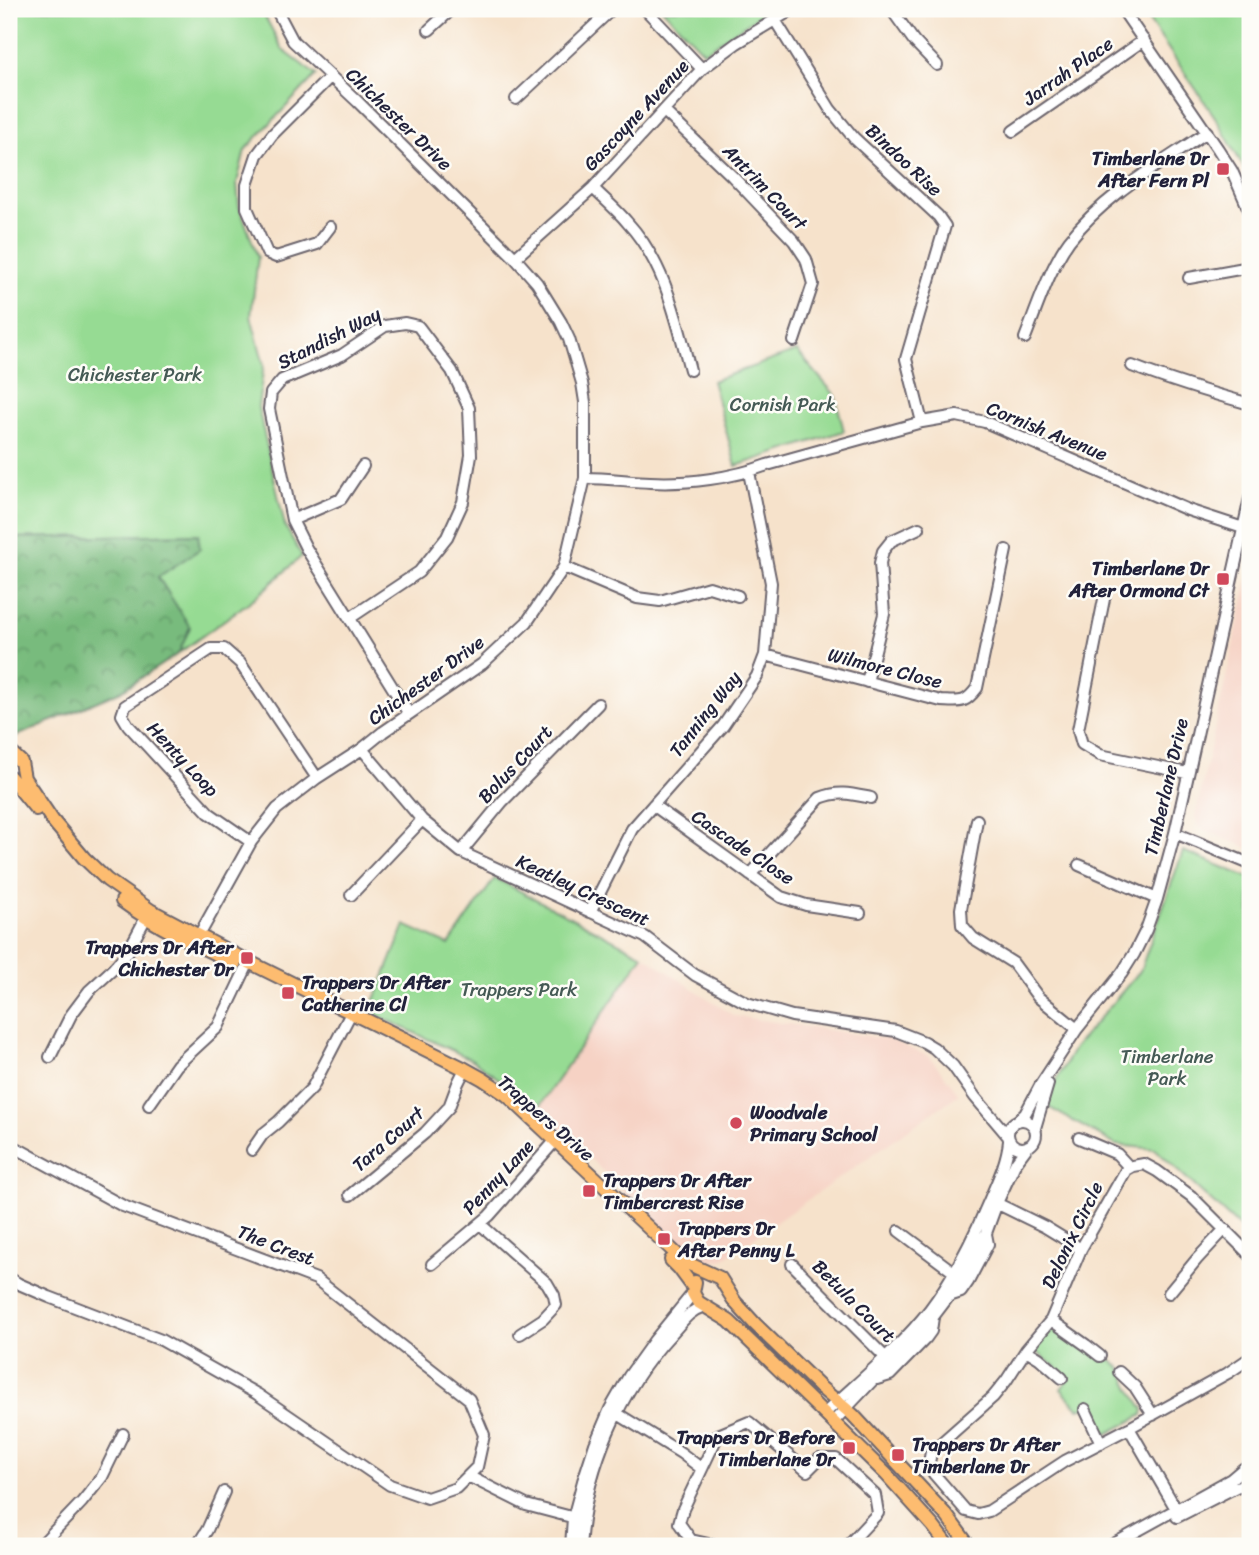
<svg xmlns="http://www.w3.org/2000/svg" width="1259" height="1555" viewBox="0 0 1259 1555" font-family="Sriracha,sans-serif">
<defs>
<pattern id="forest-crowns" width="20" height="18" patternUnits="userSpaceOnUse" patternTransform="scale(1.75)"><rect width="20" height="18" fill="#78bb7d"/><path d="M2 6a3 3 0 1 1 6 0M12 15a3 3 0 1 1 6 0" fill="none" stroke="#629868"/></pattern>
</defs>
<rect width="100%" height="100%" fill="#fdfcf7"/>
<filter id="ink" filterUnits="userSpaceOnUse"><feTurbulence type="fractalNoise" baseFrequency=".0143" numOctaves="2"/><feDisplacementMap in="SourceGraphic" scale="14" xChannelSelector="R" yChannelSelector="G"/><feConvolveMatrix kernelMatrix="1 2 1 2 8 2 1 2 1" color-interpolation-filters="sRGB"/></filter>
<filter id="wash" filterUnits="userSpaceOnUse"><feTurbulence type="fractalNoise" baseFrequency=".00686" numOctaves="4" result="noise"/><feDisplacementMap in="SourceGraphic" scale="28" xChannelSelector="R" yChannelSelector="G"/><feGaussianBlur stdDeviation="1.57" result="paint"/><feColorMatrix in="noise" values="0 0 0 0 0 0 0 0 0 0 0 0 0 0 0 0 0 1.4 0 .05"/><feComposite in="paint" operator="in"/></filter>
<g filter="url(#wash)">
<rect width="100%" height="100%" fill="#f6e2cb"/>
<path fill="#f6d2c4" d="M1250,570V849L1200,828L1195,817Z
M643,955L734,1016L889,1039L930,1057L959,1094L722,1260L697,1263L538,1108Z"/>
<path fill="#96db93" stroke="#5c7e67" stroke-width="2" d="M9,9H261L283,50L316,75L245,150L237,183L239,206L258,257L251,316L264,365L258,407L285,526L302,556L256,597L179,653L189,627L158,577L198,534L9,538Z
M662,9H769L704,52Z
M1141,9H1250V179L1217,120Z
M797,351L835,395L844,431L736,466L712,381Z
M1183,851L1250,878V1237L1155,1149L1116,1145L1043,1104L1074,1048L1140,971Z
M495,878L643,955L538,1108L473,1060L370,1012L405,925L449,945Z
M1049,1329H1053L1105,1356L1121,1368L1131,1389L1144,1409L1143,1415L1105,1435L1102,1433L1088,1406L1079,1409L1061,1389L1069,1378L1033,1349L1034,1347Z"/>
<path fill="url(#forest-crowns)" stroke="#4d6e5c" stroke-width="2" d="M198,534L200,549L158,577L190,627L179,653L121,691L10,739L9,734V538Z"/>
</g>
<g filter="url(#ink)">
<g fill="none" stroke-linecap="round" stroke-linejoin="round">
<defs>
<path id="minor" d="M645,9L702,69
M891,9L914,41L937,65
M1122,9L1218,149L1232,171L1250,212
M775,20L830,109L854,138L938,216L945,226L906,359L922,422
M429,30L452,9
M516,99L612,9
M664,111L732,176L794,241L806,259L813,284L794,341
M1013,131L1144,40
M593,188C604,199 617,210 627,222C665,263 676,318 690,370
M330,227L317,244L276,257L267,253L247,208V185L257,155L272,135L330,77
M515,258L593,188L702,69L737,43L793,9
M1189,278L1250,267
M1025,338C1037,308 1050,267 1069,241C1104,195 1159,165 1207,132
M1132,366C1171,381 1210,393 1250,404
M585,478C607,478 628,481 650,482C687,484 733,478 767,465L922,422L957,416L985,422L1188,510L1243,528
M292,520L341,499L363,466
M564,567L637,598L660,601L709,587L738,596
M1105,594L1078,730L1082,744L1100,755L1187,773
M350,618L419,572L447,537L463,502L471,455L469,408L452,371L418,326L405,323L385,326L342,355L282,380L271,393L269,409L292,520L306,548L409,714
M765,655L941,701C961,702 965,704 977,688L1006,550
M867,682L884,614L880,563L883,551L891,541L919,528
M362,749L422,820L461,852L645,937L695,975L747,1003L792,1016L896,1031L924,1042L934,1048L953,1066L975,1097L1007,1135
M653,805L781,897L806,905L860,913
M977,820L961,909L962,925L973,938L1013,963L1038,997L1077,1029
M1175,833L1250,864
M251,842L209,813L128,725L122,715L125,706L211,649H224L240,663L317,778
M461,852L502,802L598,704
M1079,865L1157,899
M750,875L820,798C839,790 852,794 871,798
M351,895L422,820
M590,912L632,829L723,726L757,676L765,655L771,583L749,472
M196,941L251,842L277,809L317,778L362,749L383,732L482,664L527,622L564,567L585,478V402L582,383L569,339L561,322L537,283L515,258L358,102L293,41L276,9
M50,1057L71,1015L89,991L112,970L127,953L150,910
M149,1105L177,1065L218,1027L249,962
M1008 1134a14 14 0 1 1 28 0a14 14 0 1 1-28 0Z
M1018,1120L1025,1114L1041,1084L1077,1029L1122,973L1134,954L1146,930L1157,899L1175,833L1250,498
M1035,1128L1048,1084
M1079,1138L1117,1154L1129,1167
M9,1144L123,1206L316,1279L469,1399L484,1435L477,1467L456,1488L427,1498L390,1485L257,1394L161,1340L49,1297L19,1284L9,1278
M252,1150L263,1134L278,1122L312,1088L351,1013
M350,1195L425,1133L449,1107L458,1083L465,1069
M992,1201L1045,1227L1081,1249
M480,1224L547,1283L554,1295L556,1305L543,1319L520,1334
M899,1231L959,1276
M1250,1255L1191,1196L1157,1171L1144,1164L1133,1166L1126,1170L1081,1249L1051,1320L1026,1350L1006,1381L993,1397L931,1452L929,1463L934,1474L966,1511L978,1514L989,1511L1065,1461L1129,1428L1228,1373L1250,1358
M432,1264L489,1216L556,1140
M792,1264L889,1361
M1169,1293L1197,1259L1225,1229
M949,1296L961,1292L968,1282L988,1244L986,1234
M1051,1320L1086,1345L1100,1356
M1026,1350L1039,1358L1062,1378
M1119,1372L1135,1387L1153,1415
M877,1379L890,1375L926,1338L931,1331L933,1317
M1085,1409L1101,1443
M613,1411L681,1453L702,1469
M824,1414C860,1380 900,1348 930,1309C955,1276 973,1239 989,1201C997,1182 1007,1162 1009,1141
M833,1422L933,1317L949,1296L986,1233L997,1203L1016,1162L1028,1146
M1129,1428L1179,1514
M468,1476L526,1505L579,1519
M1177,1517L1236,1487L1250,1483
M40,1546L82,1502L102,1477L123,1434
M197,1546L207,1530L224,1492
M571,1546L573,1518L583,1481L595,1444L610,1409L629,1376L654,1341L693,1293
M580,1546C586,1468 619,1390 672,1333C683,1321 689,1311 704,1306
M717,1546L691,1540L679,1523L683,1509L718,1435L749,1422L807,1471L819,1459H836L875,1495L878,1513L847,1546
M1110,1546L1231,1479L1244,1468"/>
<path id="major" d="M9,751L21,762L24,778L53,821L84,858L107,880L150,910L249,962L465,1069L483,1079L507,1095L685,1262L720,1278L735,1302L755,1324L820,1387L853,1415L947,1516L969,1546
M10,777L36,809
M122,901C157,927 196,945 235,963
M671,1260L679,1268L693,1287
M695,1282L693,1293L698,1302L729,1321L833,1422L886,1474L933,1526L948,1546"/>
</defs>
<use href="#minor" stroke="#6c656d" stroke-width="14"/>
<use href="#major" stroke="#6c656d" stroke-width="16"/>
<use href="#minor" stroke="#fff" stroke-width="10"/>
<use href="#major" stroke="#fdbc6f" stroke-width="12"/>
</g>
</g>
<g fill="#d1495b" stroke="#fdfcf7" stroke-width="2.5">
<rect x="1216" y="162" width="14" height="14" rx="3.5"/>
<rect x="1216" y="572" width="14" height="14" rx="3.5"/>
<rect x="240" y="951" width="14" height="14" rx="3.5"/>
<rect x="281" y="986" width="14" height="14" rx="3.5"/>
<circle cx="736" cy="1123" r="7"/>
<rect x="582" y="1184" width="14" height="14" rx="3.5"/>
<rect x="657" y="1232" width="14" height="14" rx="3.5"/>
<rect x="842" y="1441" width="14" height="14" rx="3.5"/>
<rect x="891" y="1448" width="14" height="14" rx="3.5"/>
</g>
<g text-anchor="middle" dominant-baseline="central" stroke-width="5" stroke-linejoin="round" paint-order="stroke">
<g font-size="19" fill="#22223b" stroke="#fdfcf7">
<text transform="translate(1068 71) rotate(-35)">Jarrah Place</text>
<text transform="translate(636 115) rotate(-47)">Gascoyne Avenue</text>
<text transform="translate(399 119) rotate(44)">Chichester Drive</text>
<text transform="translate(904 160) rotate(43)">Bindoo Rise</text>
<text transform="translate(765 187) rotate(46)">Antrim Court</text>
<text transform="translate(329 338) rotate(-27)">Standish Way</text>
<text transform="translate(1047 431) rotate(22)">Cornish Avenue</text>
<text transform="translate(885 668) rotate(14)">Wilmore Close</text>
<text transform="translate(426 680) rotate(-36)">Chichester Drive</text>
<text transform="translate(705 714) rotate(-52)">Tanning Way</text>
<text transform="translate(183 759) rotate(47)">Henty Loop</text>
<text transform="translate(515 764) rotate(-47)">Bolus Court</text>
<text transform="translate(1166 787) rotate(-77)">Timberlane Drive</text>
<text transform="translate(743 847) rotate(34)">Cascade Close</text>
<text transform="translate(583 890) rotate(25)">Keatley Crescent</text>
<text transform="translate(546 1118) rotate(41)">Trappers Drive</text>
<text transform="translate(388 1139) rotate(-41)">Tara Court</text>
<text transform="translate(498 1177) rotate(-47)">Penny Lane</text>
<text transform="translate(1072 1235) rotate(-64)">Delonix Circle</text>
<text transform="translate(276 1245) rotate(21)">The Crest</text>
<text transform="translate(854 1301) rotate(45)">Betula Court</text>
</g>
<g font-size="19" font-weight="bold" fill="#22223b" stroke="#fdfcf7" text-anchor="start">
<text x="1209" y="158" text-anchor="end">Timberlane Dr<tspan x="1209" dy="22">After Fern Pl</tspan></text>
<text x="1209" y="568" text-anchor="end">Timberlane Dr<tspan x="1209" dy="22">After Ormond Ct</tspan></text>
<text x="233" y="947" text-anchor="end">Trappers Dr After<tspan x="233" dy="22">Chichester Dr</tspan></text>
<text x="302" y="982">Trappers Dr After<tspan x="302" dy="22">Catherine Cl</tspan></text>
<text x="750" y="1112">Woodvale<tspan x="750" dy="22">Primary School</tspan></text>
<text x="603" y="1180">Trappers Dr After<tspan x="603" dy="22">Timbercrest Rise</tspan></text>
<text x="678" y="1228">Trappers Dr<tspan x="678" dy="22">After Penny L</tspan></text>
<text x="835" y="1437" text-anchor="end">Trappers Dr Before<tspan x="835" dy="22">Timberlane Dr</tspan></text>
<text x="912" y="1444">Trappers Dr After<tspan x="912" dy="22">Timberlane Dr</tspan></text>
</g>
<g font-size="19" fill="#455a55" stroke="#fdfcf7">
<text x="135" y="374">Chichester Park</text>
<text x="783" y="404">Cornish Park</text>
<text x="519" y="989">Trappers Park</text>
<text x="1167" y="1056">Timberlane<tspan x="1167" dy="22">Park</tspan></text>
</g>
</g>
<rect width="1259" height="1555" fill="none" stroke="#fdfcf7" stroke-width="35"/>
</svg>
